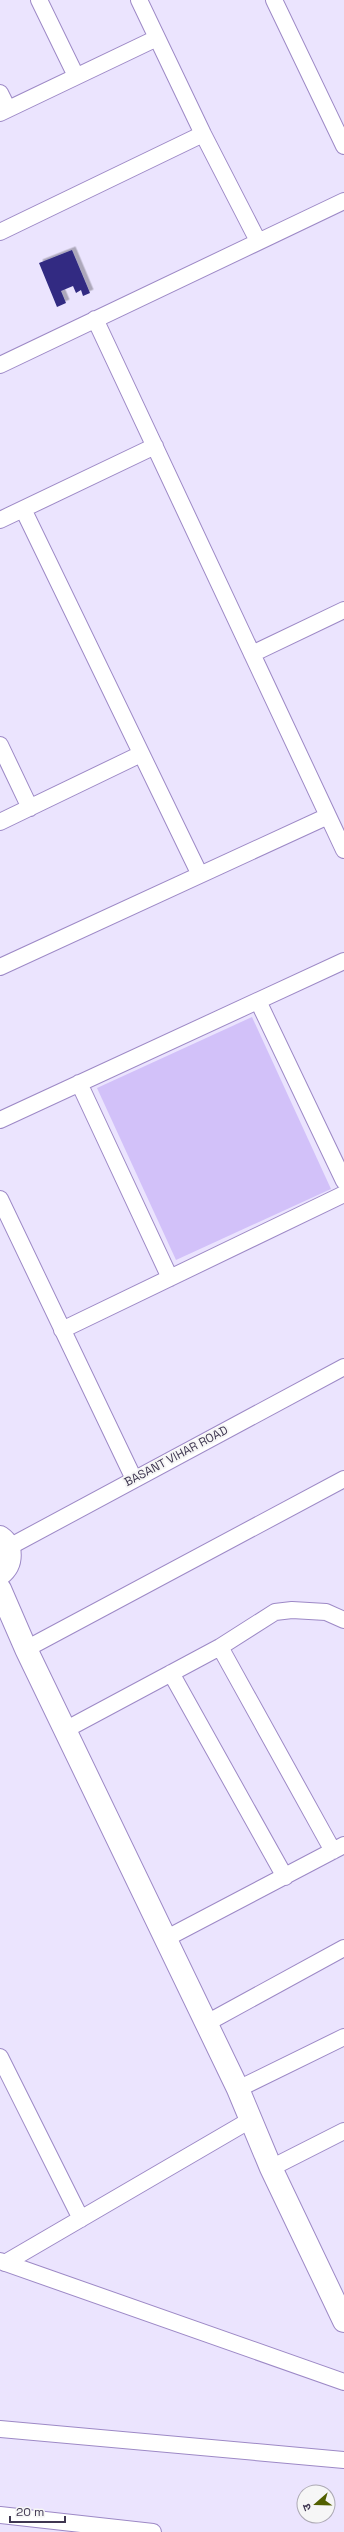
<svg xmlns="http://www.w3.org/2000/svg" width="344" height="2532" viewBox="0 0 344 2532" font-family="'Space Grotesk','Noto Sans Devanagari',sans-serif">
<defs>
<filter id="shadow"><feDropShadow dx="3.5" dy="-3.5" stdDeviation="0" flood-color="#0004"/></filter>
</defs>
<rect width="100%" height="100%" fill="#ebe4fe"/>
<path fill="#d2c1f9" d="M252,1017L331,1189L176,1260L97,1088Z"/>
<path fill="#302c82" filter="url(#shadow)" d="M72,250L90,293L83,296L81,290L76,293L73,286L61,291L66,303L57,307L39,263Z"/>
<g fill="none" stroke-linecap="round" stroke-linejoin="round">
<defs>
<path id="street" d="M39,0L76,76
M139,0L203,134L258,241
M274,0L344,146
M0,93L8,109
M0,113L157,38
M0,232L203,134
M95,319L344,850
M0,365L344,201
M23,509L200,875
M0,520L155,446
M252,654L344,610
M0,745L30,808
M0,822L141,754
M0,967L328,816
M258,1001L344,1181
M79,1083L170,1278
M0,1120L344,961
M0,1199L134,1479
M62,1330L344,1194
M9,1547L344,1367
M220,1647L333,1851
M26,1649L344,1479
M171,1673L285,1877
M65,1730L220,1647L275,1612L292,1610L326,1612L344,1620
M165,1939L344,1845
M205,2024L344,1948
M0,2057L81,2219
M238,2089L344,2037
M271,2168L344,2131
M0,2261L344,2382
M5,2263L252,2119
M0,2429L344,2460
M0,2515L153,2532"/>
<path id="secondary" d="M0,1537C13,1546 13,1564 0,1574
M0,1589L26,1649L238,2089L271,2168L344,2321"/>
</defs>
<use href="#street" stroke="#9d89c6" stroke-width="18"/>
<use href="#secondary" stroke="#9d89c6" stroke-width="24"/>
<use href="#street" stroke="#fff" stroke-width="16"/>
<use href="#secondary" stroke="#fff" stroke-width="22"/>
</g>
<g text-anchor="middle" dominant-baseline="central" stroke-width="4" stroke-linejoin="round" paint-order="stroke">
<g font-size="12" fill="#3f3751" stroke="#f6f6f6">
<text transform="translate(176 1456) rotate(-28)">BASANT VIHAR ROAD</text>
</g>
</g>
<g transform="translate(316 2504) rotate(250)"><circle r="19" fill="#f6f6f6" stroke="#adaab4"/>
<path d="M0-3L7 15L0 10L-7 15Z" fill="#526000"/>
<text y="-6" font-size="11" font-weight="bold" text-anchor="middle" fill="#3f3751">उ</text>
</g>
<path d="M10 2516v6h55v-6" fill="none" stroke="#3f3751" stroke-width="2"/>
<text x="16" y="2516" font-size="12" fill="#3f3751" stroke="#f6f6f6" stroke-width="3" paint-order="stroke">20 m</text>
</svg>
